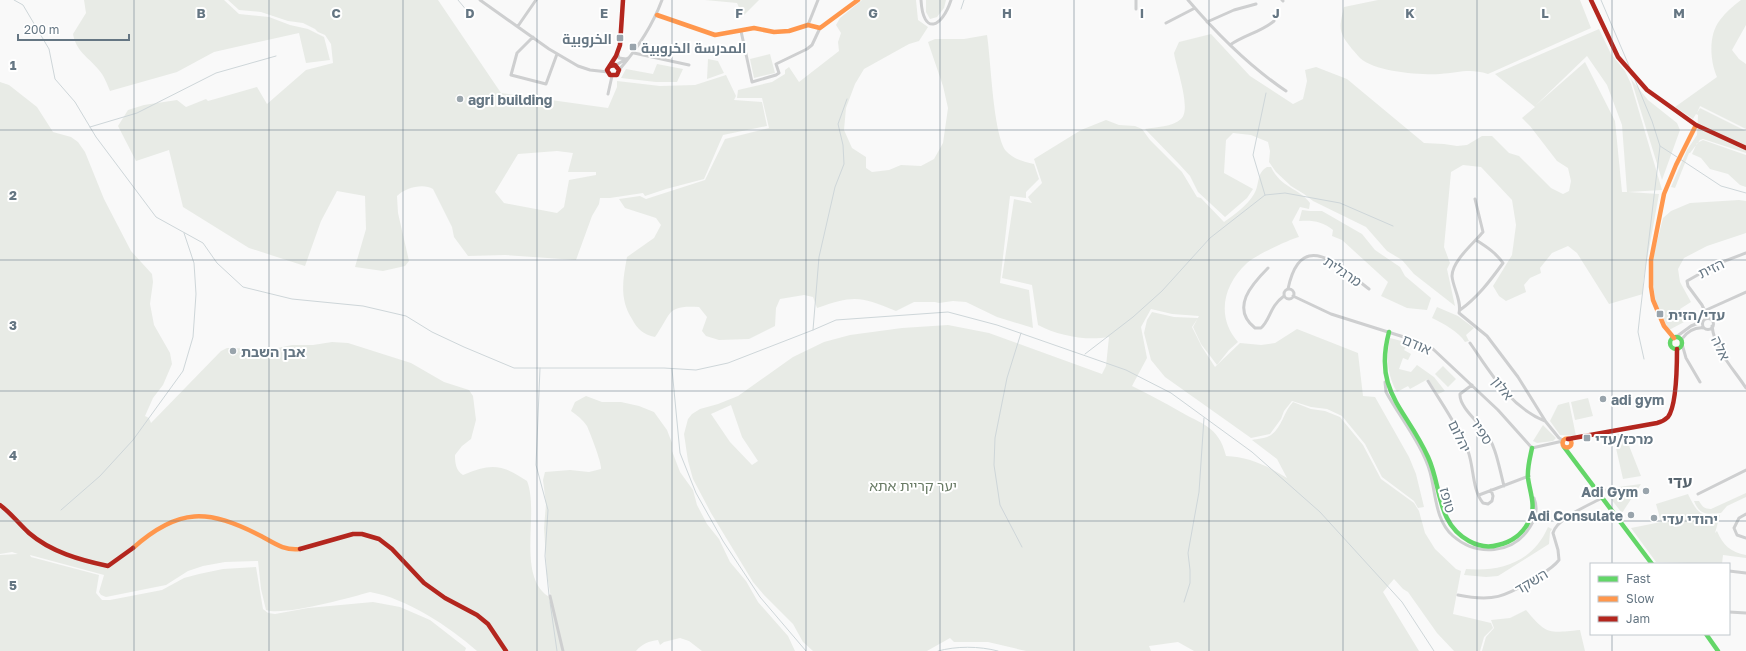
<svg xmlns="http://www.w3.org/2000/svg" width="1746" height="651" viewBox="0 0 1746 651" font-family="'Golos Text',Cairo,'Noto Sans Hebrew',sans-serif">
<rect width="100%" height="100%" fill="#f9f9f9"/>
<path fill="#e8ebe6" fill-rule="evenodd" d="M84,0H224L239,14L269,17L290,25L308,29L324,37L330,60L306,63L299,33L214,52L177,72L110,91C107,84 104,75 98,69C88,57 76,51 73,34L86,13Z
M228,0H438L501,93L608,108L617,87V81L660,86L695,85L726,75L736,96L734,100L762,102L767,126L723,135L704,179L666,189L645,196L643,193L610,198H600L599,204L592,216L576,260L505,255L468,256L454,237L452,227L433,189C423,183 405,188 397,196L398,213L409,261L405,266L383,271L355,267L366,229L365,196L337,191L321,221L305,266L249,248L183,207L169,150L136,161L118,126L128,110L144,105L177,100L186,107L206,99L208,101L257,87L267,104L306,70L333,63L331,44L325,35L318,32L315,29L303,23L288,21L261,12L239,10ZM557,151L573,153L568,172H596V175L569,180L564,207L557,213L504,203L495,192L518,154Z
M705,0H759L743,16L737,3Z
M862,0H916L918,20L928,27L919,41L909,44L864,69L855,84L846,108L844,130L852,148L866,157V168L872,172L889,170L901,165L921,166L934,159L943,143L948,108L943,86L928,42L935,39H964L987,35C991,60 993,134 1006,151C1013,159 1024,162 1034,164L1039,179L1026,192V198L1010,196L1000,283L1029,290L1033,328L997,317L966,302L953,301L939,303L935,302H914L896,311C860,296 854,295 817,308L813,297L804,295L780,299L776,308L775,326L749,339L719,340L706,336L702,331L707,317L699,307C666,305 672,313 655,337C644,335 637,329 632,319C619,299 623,279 627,257L654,238L661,225L656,218L625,208L619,199L640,196L646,199L705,180L725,139L769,128L762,98H737L738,90L772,82L785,74V70L789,67L799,82L839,51L838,42L841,33L836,25L840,18Z
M926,0H946L944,8L937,17L930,19L926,12Z
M1378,0H1580L1591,28L1488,74C1469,68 1458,73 1440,74C1419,75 1375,72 1360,58C1357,55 1355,52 1352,49C1338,32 1339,28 1344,7Z
M1741,0H1746V25L1732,50L1739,59L1746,64V129L1700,106L1697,113L1700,108L1746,131V153L1703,139L1700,140L1690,153H1689L1675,188L1671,187L1687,150L1697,135L1698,115L1696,114L1693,119L1675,107L1717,77C1710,61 1708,35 1720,20C1726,12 1733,6 1741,0Z
M1599,29L1611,54L1625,71L1631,84L1662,190L1628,192L1659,194L1643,282V294L1609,304L1577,253L1568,246L1552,253L1540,268L1541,273L1530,278L1524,285L1526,292L1506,301L1499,296L1493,286L1512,255L1516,225L1512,200L1481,167L1463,165L1451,172L1444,247L1450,263L1447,269L1455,306L1414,274L1402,260L1387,251L1366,227L1313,201L1304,194L1291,186L1276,172L1269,162L1270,151L1268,142L1251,135L1233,133L1226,140L1224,173L1253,189L1247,198L1225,217L1198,192L1190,176L1179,164L1145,129C1156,127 1172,127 1181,119C1192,110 1176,67 1174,53L1179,42L1211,34L1250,76L1293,104L1303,99L1307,81L1305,70L1316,67L1347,79L1424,143L1444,144L1457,146L1467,145L1482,136H1492L1509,153L1519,156L1551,188L1563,194L1569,191L1571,181L1568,168L1557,161L1530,126L1522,118L1535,107L1495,74ZM1587,56L1607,85L1622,125L1627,192H1622L1615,121L1585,62L1535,106Z
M770,54L775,73L754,78L750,59Z
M708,59L718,61L724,73L707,79Z
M657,64L683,69L677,82H656L621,78L626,69L653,74Z
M1631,79L1648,100L1677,123L1680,130L1662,180Z
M0,82L9,85L37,107L53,132L71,137L78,142L85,152L104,199L131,251L152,274L153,282L150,304L154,325L170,353L172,364L163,385L153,398L145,416L149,418L151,423L221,351L227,348L273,349L292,345H313L332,342L348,343L411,363L444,382L469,390L473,396L476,420L471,439L462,446L455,455C455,463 456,471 463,475C491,463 502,464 527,481C540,513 515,579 551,598L547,575L544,528L546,504L543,480L545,472L570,470L589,472L601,469C602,463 590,433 587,426C583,420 577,415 571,411L575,402L586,396L602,402H621L639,406L654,412L667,430L672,443V451L680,472L693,490L697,505L707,524L719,539L730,562L746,581L758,602L788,636L795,651H702L689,641L680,638L664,642L660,645L658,640C649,641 642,644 636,651H477C450,627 406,598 370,592C349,598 284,616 266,610L261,589L258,561L225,562L203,566L188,571L166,585L106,597L101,595L99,592L104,575L30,555L31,557L99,575L96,593L102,600H110L162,590L184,578L199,574L223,569L256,567L263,609L268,613L275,614L308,608L373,602L400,607L430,620L466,648L465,651H0V555L18,554L12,552L0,554Z
M1106,120L1119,125L1135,126L1142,129L1150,140L1182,172L1197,197L1201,198L1224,222C1234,215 1248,205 1254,194C1260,185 1256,173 1267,167H1271C1281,188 1299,188 1310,203L1309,209L1300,207L1292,222L1299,237C1288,240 1256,255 1247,263C1223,285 1216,317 1238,342L1229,350L1217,365L1240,343L1261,345L1275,343L1297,329L1358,353L1363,396L1375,397L1409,457L1416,474L1424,507L1418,508L1414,501L1382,477L1365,444L1342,416L1327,409L1311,407L1292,401L1284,411L1281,419L1270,434L1251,438L1165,377L1151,360L1144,333L1147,320L1152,312L1174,317L1198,318L1192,327L1202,347L1215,367L1217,365L1201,344L1193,327L1199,316L1172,314L1151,309L1141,327L1147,358L1132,386C1148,394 1164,402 1179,411C1201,424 1219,426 1226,456C1249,457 1268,466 1287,478L1277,459L1252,440C1257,439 1267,438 1271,435C1282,427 1284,411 1293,402L1311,409L1325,411L1340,417L1363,445L1381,479L1414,503L1419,511L1425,533L1435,549L1456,569L1461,571L1453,614L1491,623L1493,628L1484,637L1480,651H1454L1437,633L1408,592L1403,589L1394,579L1383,592L1419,651H1194L1178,642L1149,646L1151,651H1026L988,642H954L950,638L927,651H813L803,642L793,624L764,595L753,582L711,513L693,479L688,461L684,434L688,419L692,414L700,409L718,404L738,396L793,357L824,342L850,335L902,328L948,325L989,333L1102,374L1106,366L1109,337C1086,341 1059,336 1038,325L1032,285L1002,278L1014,199L1032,203L1028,197L1042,183L1034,159L1081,130ZM731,405L742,437L758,461L752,465L730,442L711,414Z
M1703,140L1746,155V187L1740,185L1728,174L1710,169L1701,158L1692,154L1697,143Z
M1739,200L1746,201V233L1707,246L1684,258L1678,269L1680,282L1691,302L1680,309L1686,321L1669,330L1656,304L1651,271L1654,253L1663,218L1671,211L1690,203Z
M1302,210L1310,211H1322L1362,234L1375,250L1400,267L1405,276L1431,298L1427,310L1407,308L1381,296L1388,282L1342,240L1332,236L1333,230C1322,221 1312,220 1299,221Z
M1437,307L1458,316L1474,328L1466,335L1469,341L1465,342C1458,331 1444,324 1432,318Z
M1390,338L1409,343L1404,350L1411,354L1408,360L1403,358L1399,369L1411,372L1417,365L1434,377L1445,391L1438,394L1428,379L1410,389L1408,386L1397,392C1387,375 1386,357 1390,338Z
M1443,366L1456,379L1448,387L1435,374Z
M1588,398L1593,416L1575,420L1571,402Z
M1569,402L1576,436L1560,435L1550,421L1558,405Z
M1543,425L1556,438L1553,441L1537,443L1533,441Z
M1624,433L1641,476L1623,479L1613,435Z
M1641,484L1622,513L1603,489Z
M1746,493V497L1727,506L1721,513C1707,514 1700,516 1694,501H1699C1702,506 1704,509 1711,509Z
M1688,494C1697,512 1699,517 1720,515L1715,533L1717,531C1723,545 1730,552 1746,555V558L1723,555L1722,564L1656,562L1631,528L1661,522L1656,504Z
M1548,527L1552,529L1550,532L1549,544L1498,576L1486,577L1464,575L1466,569C1501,572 1533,562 1548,527Z
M1526,610C1547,635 1548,633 1580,630L1585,651H1482L1486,637L1494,628L1491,620L1510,618Z"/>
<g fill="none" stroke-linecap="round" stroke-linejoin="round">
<path stroke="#ced6d9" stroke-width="1" d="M14,0L23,5L49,49L55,79L75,102L96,137L156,217L203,243L217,263L243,287L292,299L363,306L406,316L432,332L464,347L514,368H664L696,370L728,363L813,330L836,320L948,312L997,325L1126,370L1171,393L1252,452L1320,512L1402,602L1434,651
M458,0L468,12
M1601,0L1630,68
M961,9L964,0
M1635,80L1652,121L1660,146L1640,314L1638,332L1644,359
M90,127L137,113L216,73L276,56
M1660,146L1677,157
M1680,159L1721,186L1746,193
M1265,195L1253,155L1266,93
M813,330L819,257L835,187L844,164L843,145L838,124L847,99
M1021,333L1007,378L995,438L994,465L1000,505L1022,547
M1085,354L1133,317L1162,291L1210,238L1265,195L1285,193L1340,203L1393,226
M540,368L536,465L548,510L545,556L549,595
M672,369L680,453L696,493L723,541L760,597L806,651
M61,510L100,476L133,440L183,371L193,337L196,294L194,263L184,233
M550,602L557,651
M1184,602L1190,583V570L1188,553L1199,492L1204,418
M938,651C956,646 979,646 998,651"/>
<path stroke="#cecfd0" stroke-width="3" d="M480,0L549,49L578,66L590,70L608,72
M921,0C923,36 942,28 951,0
M1136,0V9
M1188,0C1217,34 1249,66 1286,91
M1282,0L1283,1
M1207,22L1234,10L1256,4
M1166,23L1195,8
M808,25L818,0
M518,26L536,0
M741,31L752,82L776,75L779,73L776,64L807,49L812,45L820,28
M533,37L517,53L511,75L546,84L557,54
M1230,45C1244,35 1261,32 1274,21
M634,53L689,65
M618,54L619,58L626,59
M616,65L628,58
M619,70C637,49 652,27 662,0
M608,94L612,76
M1475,199L1483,232C1474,243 1452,261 1452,276C1453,288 1462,301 1459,313L1487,336L1518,377L1546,422L1559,438L1563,440
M1268,268C1252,284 1230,308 1255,328H1261C1271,319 1269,307 1284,296
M1284 294a5 5 0 1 1 10 0a5 5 0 1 1-10 0Z
M1288,289C1301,226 1340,267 1369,289
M1293,296L1331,314L1407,338L1433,349L1498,410L1532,448L1563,441
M1460,310C1477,298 1490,281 1503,263C1496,253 1487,247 1476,240
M1704,311L1746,292
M1708,318L1702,305L1688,286L1687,281L1717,264L1746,253
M1702.5 324a5.5 5.5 0 1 1 11 0a5.5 5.5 0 1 1-11 0Z
M1712,326C1715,351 1733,368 1746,388
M1676,337L1691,326L1703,321
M1682,341V339C1687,332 1695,327 1704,328
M1470,343C1491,373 1510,407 1545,421
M1682,344L1686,358L1700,382
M1428,381C1442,404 1458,426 1468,451C1474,467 1472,490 1483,503L1488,504L1492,501L1493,496L1491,490
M1385,382L1386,392C1399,416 1423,446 1430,472C1436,494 1435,520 1453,536C1477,557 1513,554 1530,527C1536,518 1538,508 1534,498
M1472,385L1460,394C1459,406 1477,421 1484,430C1496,445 1499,467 1504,486
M1698,494L1746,470
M1479,495L1529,476
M1746,514L1739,518L1734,528L1737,535L1746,538
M1729,571L1746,573
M1458,595C1493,602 1505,597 1534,579C1543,573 1552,569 1559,560L1558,550L1553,533C1557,518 1589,505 1602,498
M550,596L563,651
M1729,612L1746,613"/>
<path stroke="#63d668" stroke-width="4.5" d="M1389,332C1373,392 1406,408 1428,457C1442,487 1436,523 1469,541C1478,546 1488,548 1498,545C1512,542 1524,533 1530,519C1536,505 1530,493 1528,478C1527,468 1530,458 1532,448
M1670 343a6 6 0 1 1 12 0a6 6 0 1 1-12 0Z
M1564,447L1652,564
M1706,634L1718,651"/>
<path stroke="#ff974d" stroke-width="4.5" d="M657,15L715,35L754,28L774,32L789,31L808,25L820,28L858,0
M1674,338L1664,326L1653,300L1651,287V260L1664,194L1676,165L1696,125
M1562.5 443a4.5 4.5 0 1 1 9 0a4.5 4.5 0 1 1-9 0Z
M133,548C179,507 208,509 261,536C274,543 284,551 300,549"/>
<path stroke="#b3261e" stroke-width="4.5" d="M1591,0L1618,57L1647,90L1696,125L1746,148
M610,66L615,65L619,70L617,75H610L607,70L616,56L620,45L623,0
M1568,439L1657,423C1661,422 1665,420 1668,417C1677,405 1677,365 1677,349
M0,505C11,513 19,524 29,533C51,552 80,560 108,566L133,548
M300,549L353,534H362L379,539L392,549L424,583L445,598L477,615L488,624L506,651"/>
</g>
<path fill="none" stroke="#657683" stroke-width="1" stroke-opacity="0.55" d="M134,0V651M269,0V651M403,0V651M537,0V651M672,0V651M806,0V651M940,0V651M1074,0V651M1209,0V651M1343,0V651M1477,0V651M1612,0V564M0,130H1746M0,260H1746M0,391H1746M0,521H1746M1612,634V651"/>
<g fill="#99a4ac" stroke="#fff" stroke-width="1.5">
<rect x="616" y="34" width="8" height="8" rx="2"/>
<rect x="629" y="43" width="8" height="8" rx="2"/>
<circle cx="460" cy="99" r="4"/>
<rect x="1656" y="310" width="8" height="8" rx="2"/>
<circle cx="233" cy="351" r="4"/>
<circle cx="1603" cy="399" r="4"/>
<rect x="1583" y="434" width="8" height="8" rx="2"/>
<circle cx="1646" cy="491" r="4"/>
<circle cx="1631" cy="515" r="4"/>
<circle cx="1654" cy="518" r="4"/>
</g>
<g text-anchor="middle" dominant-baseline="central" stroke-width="4" stroke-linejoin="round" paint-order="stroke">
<g font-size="14" font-weight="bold" fill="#657683" stroke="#fff" text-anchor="start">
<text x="612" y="38" text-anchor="end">الخروبية</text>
<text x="641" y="47">المدرسة الخروبية</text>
<text x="468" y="99">agri building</text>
<text x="1668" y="314">עדי/הזית</text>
<text x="241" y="351">אבן השבת</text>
<text x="1611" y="399">adi gym</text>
<text x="1595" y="438">מרכז/עדי</text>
<text x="1638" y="491" text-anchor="end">Adi Gym</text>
<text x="1623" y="515" text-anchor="end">Adi Consulate</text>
<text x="1662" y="518">יהודי עדי</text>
</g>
<g font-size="14" fill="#657683" stroke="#fff">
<text transform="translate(1711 268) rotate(-26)">הזית</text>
<text transform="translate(1343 271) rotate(34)">מרגלית</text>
<text transform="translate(1417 344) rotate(23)">אודם</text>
<text transform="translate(1721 348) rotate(65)">אלה</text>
<text transform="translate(1503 388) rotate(52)">אלון</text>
<text transform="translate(1482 431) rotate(57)">ספיר</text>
<text transform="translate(1460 436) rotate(64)">יהלום</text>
<text transform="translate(1448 500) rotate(75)">טופז</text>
<text transform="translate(1531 581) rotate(-31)">השקד</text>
</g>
<g font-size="14" fill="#687a64" stroke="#fff">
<text x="913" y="485">יער קריית אתא</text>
</g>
<g font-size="16" font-weight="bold" fill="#57646e" stroke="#fff">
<text x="1680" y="482">עדי</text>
</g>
</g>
<g font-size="13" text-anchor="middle" font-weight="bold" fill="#657683" stroke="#fff" stroke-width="4" stroke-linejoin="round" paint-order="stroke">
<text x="201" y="18">B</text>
<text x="336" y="18">C</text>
<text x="470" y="18">D</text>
<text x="604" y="18">E</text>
<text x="739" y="18">F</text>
<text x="873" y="18">G</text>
<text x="1007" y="18">H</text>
<text x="1142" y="18">I</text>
<text x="1276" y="18">J</text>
<text x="1410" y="18">K</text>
<text x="1545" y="18">L</text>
<text x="1679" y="18">M</text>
<text x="13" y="70">1</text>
<text x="13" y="200">2</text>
<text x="13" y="330">3</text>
<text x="13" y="460">4</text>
<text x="13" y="590">5</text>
</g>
<rect x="1590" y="563" width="140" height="72" fill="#ffffff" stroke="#c1c8cd"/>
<rect x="1598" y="576" width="20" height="6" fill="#63d668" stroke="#c1c8cd"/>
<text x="1626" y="583" font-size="12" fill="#657683">Fast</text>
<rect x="1598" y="596" width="20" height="6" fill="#ff974d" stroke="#c1c8cd"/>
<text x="1626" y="603" font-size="12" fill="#657683">Slow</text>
<rect x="1598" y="616" width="20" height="6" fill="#b3261e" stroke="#c1c8cd"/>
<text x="1626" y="623" font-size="12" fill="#657683">Jam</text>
<path d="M18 34v6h111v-6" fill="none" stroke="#657683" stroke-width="2"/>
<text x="24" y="34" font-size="12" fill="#657683" stroke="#ffffff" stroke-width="3" paint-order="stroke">200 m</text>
</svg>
